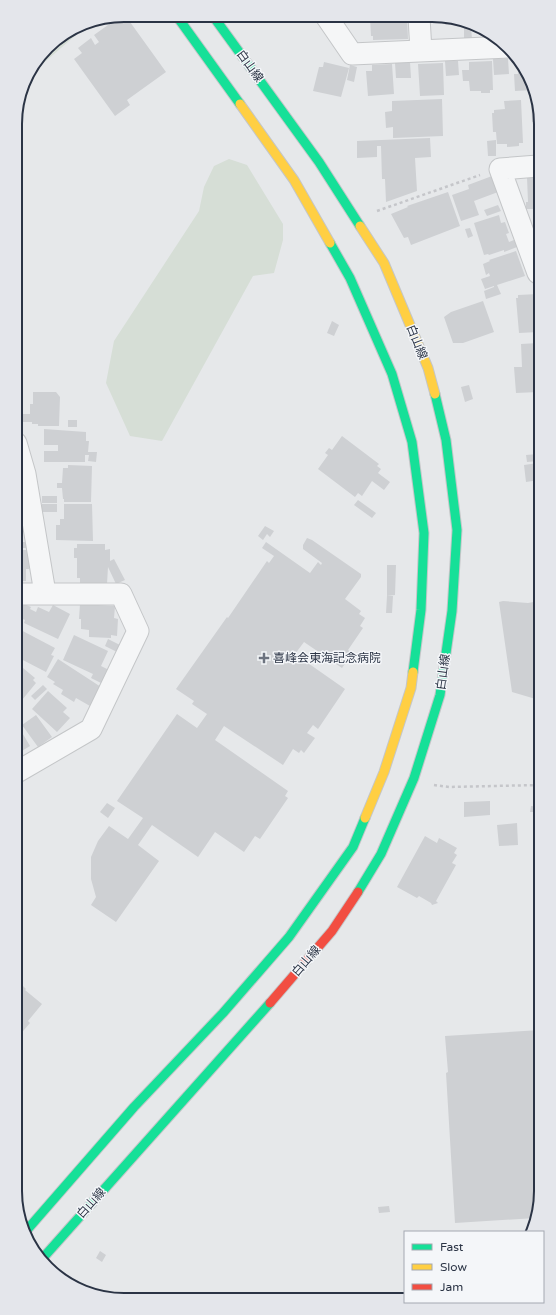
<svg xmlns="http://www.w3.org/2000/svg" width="556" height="1315" viewBox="0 0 556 1315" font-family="'Varela Round','Noto Sans JP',sans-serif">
<rect width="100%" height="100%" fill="#e6e8ea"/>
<path fill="#d6ded6" d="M74,29L76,35L25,79L26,76L52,42Z
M229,159L247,165L283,224V240L274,273L253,276L162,441L130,436L106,383L114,341L199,211L204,187L214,166Z"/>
<path fill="#ced0d3" d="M122,15H125L166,72L127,100L130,105L115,116L74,59L82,53L78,48L91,38L95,45L99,42L94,35Z
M370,17H407L408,39L373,40V36H371Z
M445,17H453L463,22V24L445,25Z
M464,23L471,27L472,39L464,40Z
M493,59H508L509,74L494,75Z
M517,60L523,71L534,90L515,91L514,74H518Z
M445,61H458L459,75L446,76Z
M492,61L493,90H490V93H481V91H470L469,81H463L462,70H469V62Z
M324,62L349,68L341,97L313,91L319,67H323Z
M410,62L411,78H396L395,63Z
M443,63L444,95L420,96L418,64Z
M392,64L394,94L368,96L366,71H372V65Z
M350,65L357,67L354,82L347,80Z
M536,94L537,96V121L532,122L531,95Z
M442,99L443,136L393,138V127L386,128L385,112L392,111V101Z
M521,100L523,143H519V146L507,147V144H497L496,132H493L492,113H494V110L505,109L504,101Z
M430,138L431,157L415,158L417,191L386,202L385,179H382L381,146H377V157L357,158V141Z
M496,140V156H488L487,141Z
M492,176L498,192L474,201L479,215L461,221L452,195L469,189L468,185Z
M538,176V209H526V202H528L527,177Z
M448,192L460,226L411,245L408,237L404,238L391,214L408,207L407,206Z
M498,205L501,211L487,216L484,210Z
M499,215L501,223L505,222L509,233L506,234L509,242L514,240L517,247L504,252V250L489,255L488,254L484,255L474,223Z
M470,228L473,236L468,238L465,229Z
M516,251L525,276L497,285L501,294L486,299L484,291L494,287V286L485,289L481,279L490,276L489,273L486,275L483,264L490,261L489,260Z
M538,294V332L519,333L516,298H518V295Z
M483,301L494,332L463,343H453L444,317L451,312Z
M332,321L339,325L334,336L327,333Z
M538,343V392L516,393L514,367H522L521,344Z
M469,385L473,399L465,402L461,387Z
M33,392H56L60,397L59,426H38V424H32V422H20L21,414H30V404H33Z
M68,420H77V427H68Z
M44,429L86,432V441H89L88,452H97L96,462L88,461L89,455H85V462H44V451H58V445H44Z
M342,436L379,464L377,466L381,469L378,473L390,482L384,490L372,481L362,496L358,493L355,497L318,469L328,455L325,453L329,448L332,450Z
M538,454V461L527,462L526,455Z
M538,463L539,480L526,482L524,465Z
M68,465L92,466L91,502H64V499H63L62,488H57V483H62L63,468H68Z
M42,496H57V503H42Z
M358,500L376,513L372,518L354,505Z
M42,504H57V512H42Z
M64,504H92L93,541L56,540V525H60V519H64Z
M17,520H23V536H21V542H27V548H17Z
M265,526L274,531L270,537L267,534L263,540L258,536Z
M307,538L312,540L361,574V577L345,599L361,611L359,614L365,618L360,626L363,628L348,650L352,653L342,668L304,642L295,654L345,689L318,729L313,725L307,733L315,738L304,753L301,750L299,753L293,749L283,765L224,726L215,740L288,791L285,796L288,798L260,839L255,836L244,852L215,832L198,857L152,825L138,845L159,861L116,922L91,905L96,897L91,879V857L98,841L109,826L128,839L143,818L117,801L177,714L197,728L207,714L192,704L194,701L176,689L227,617L228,618L267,561L269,563L274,556L262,548L266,542L310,573L318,562L321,565L322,563L303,549V545Z
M77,544H105V550L110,549V561L114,559L125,580L116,584L108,567L107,584H80V578H77V558H74V548H77Z
M17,550H29V569H26V581H17Z
M387,565H396L395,595L387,596Z
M387,596H393L392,613H386Z
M503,601L528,603L539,601V700L512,692L499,602Z
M24,604L31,607L30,609L36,612L38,607L49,612L53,605L70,614L58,639L24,623L25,620L18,617Z
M80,604L115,606L114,618L118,619L117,636L111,635V638L89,637V630L81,629V619H79Z
M17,628L55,648L51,655L54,656L46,672L17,657L18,638L17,637Z
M74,635L108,651L101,666L109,670L103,684L91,678L93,674L63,660Z
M108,639L122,646L119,653L105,646Z
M58,659L101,687L90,706L76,698L74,702L61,694L63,690L53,684L55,682L47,677Z
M17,663L35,678L33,680L36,683L22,700L17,696Z
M43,685L47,689L35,700L31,696Z
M48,691L67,708L63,712L70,718L57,732L32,709Z
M36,715L52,737L38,747L22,725Z
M17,724L30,746L17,754Z
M490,801V815L464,817V802Z
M107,803L115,808L108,818L100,812Z
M531,806L540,807V812H530Z
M517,823L518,845L499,846L497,825Z
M425,836L437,843L439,838L457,848L454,853L457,855L452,863L456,865L436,901L438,903L432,905L431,903L419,896L417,898L397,887Z
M21,984L26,989L25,990L42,1004L28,1021L30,1023L18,1037V1027L20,1024L18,1023V988Z
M540,1030L541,1198L536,1218L455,1223L446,1073L448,1072L445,1036Z
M389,1206L390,1212L379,1213L378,1207Z
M100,1251L106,1255L102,1262L96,1258Z"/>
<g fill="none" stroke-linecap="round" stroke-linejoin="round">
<defs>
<path id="street" d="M326,16L352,54L509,47
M419,17L421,51
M538,166L500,169L538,273
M16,443L25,474L45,593
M17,594H121L138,631L91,729L17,772"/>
<path id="fast" d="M176,15L240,104
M213,16L319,162L360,226
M330,243L350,278L392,374L412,442L424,533L421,610L413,672
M358,892L381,854L414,778L440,695L452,611L457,530L446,440L435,394
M26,1231L134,1107L223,1013L289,937L353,847L365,818
M42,1259L270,1003"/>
<path id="slow" d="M240,104L294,180L330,243
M360,226L384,263L428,368L435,394
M365,818L384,772L411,688L413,672"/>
<path id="jam" d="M270,1003L332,931L358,892"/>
</defs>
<use href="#street" stroke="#c4c6c8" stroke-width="23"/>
<use href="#fast" stroke="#c4c6c8" stroke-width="11"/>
<use href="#slow" stroke="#c4c6c8" stroke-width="11"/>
<use href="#jam" stroke="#c4c6c8" stroke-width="11"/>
<path stroke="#c5c6ca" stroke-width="2.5" stroke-dasharray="3 3" stroke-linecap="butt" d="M377,211L480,175
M434,785L449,787L539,785"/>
<use href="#street" stroke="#f5f6f7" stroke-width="21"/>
<use href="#fast" stroke="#16e098" stroke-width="9"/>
<use href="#slow" stroke="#ffcf43" stroke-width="9"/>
<use href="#jam" stroke="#f24e42" stroke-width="9"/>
</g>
<path fill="#6c737f" stroke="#f4f6f9" stroke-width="1.5" d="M262 652h4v4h4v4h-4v4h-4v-4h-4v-4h4z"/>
<g text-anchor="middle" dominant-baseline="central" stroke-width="3" stroke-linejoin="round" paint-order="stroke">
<g font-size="12" fill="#2b3445" stroke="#f4f6f9">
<text transform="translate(250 66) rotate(54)">白山線</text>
<text transform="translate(417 342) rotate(68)">白山線</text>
<text transform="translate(443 672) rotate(-82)">白山線</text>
<text transform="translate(306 961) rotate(-49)">白山線</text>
<text transform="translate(91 1203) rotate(-48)">白山線</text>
</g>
<g font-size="12" fill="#2b3445" stroke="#f4f6f9" text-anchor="start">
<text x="273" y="658">喜峰会東海記念病院</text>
</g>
</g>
<path d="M0 0H556V1315H0ZM124 22H432A102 102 0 0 1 534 124V1191A102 102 0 0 1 432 1293H124A102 102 0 0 1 22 1191V124A102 102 0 0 1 124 22Z" fill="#e4e6eb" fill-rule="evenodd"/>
<path fill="none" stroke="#2b3445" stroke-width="2" d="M124 22H432A102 102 0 0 1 534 124V1191A102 102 0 0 1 432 1293H124A102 102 0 0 1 22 1191V124A102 102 0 0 1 124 22Z"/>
<rect x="404" y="1231" width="140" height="72" fill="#f4f6f9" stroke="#a4a8b1"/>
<rect x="412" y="1244" width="20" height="6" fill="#16e098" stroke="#a4a8b1"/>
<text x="440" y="1251" font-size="12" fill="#2b3445">Fast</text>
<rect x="412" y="1264" width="20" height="6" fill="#ffcf43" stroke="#a4a8b1"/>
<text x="440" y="1271" font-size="12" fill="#2b3445">Slow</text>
<rect x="412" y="1284" width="20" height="6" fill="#f24e42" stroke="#a4a8b1"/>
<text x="440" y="1291" font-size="12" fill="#2b3445">Jam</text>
</svg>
